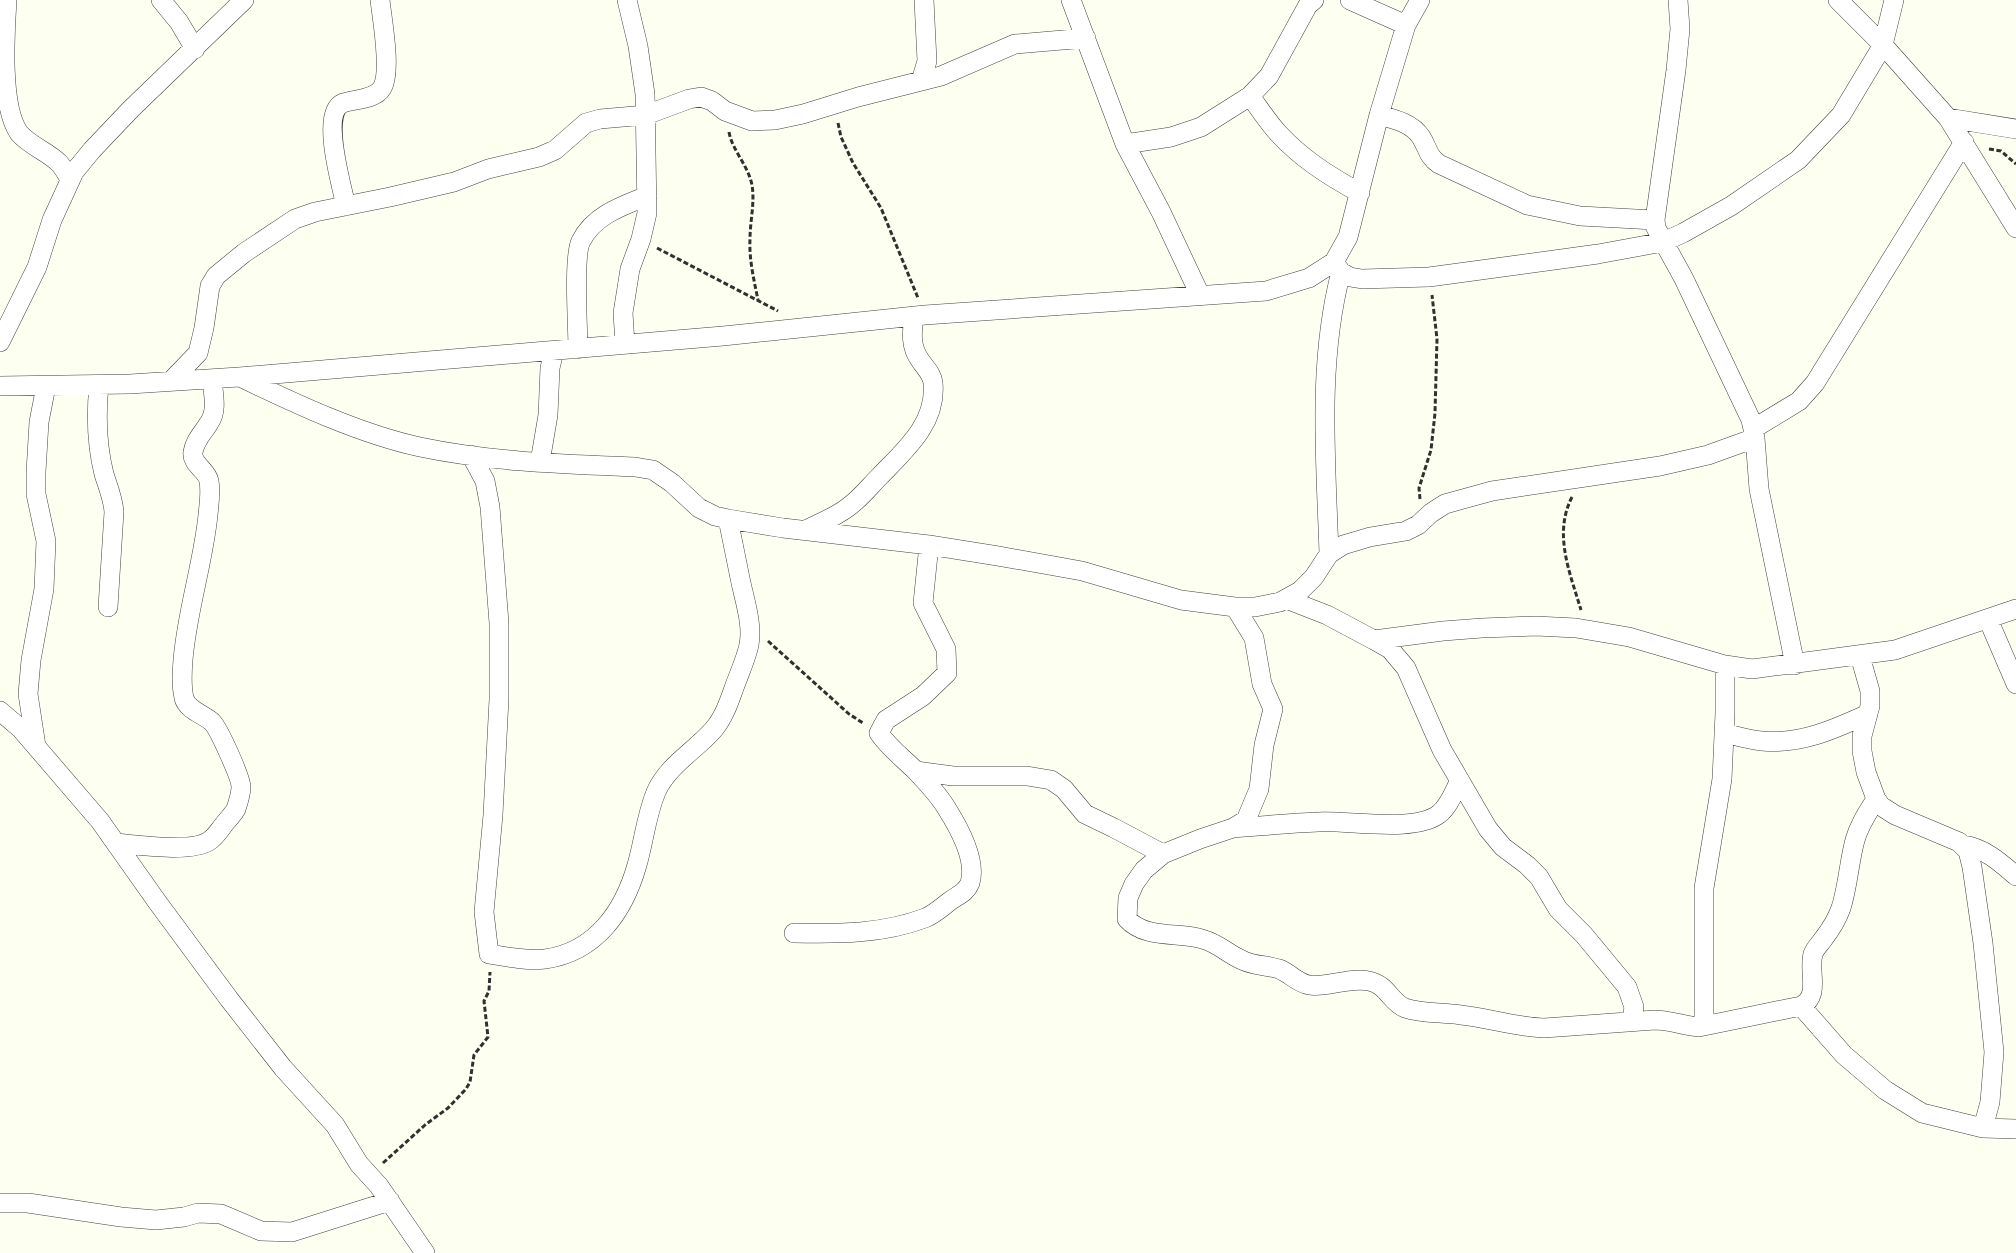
<svg xmlns="http://www.w3.org/2000/svg" width="2016" height="1253" viewBox="0 0 2016 1253" font-family="'Roboto Serif',serif">
<rect width="100%" height="100%" fill="#fdfff0"/>
<g fill="none" stroke-linecap="round" stroke-linejoin="round">
<defs>
<path id="minor" d="M7,0C5,33 0,106 19,133C30,146 47,151 59,163C63,167 66,173 70,179
M161,0L179,22L195,49
M1071,0L1125,144L1161,212L1200,295
M1350,0L1406,25
M1678,0L1680,29L1676,70L1655,220L1656,228L1684,279L1751,420L1755,438L1759,489L1795,665
M1838,0L1883,45L1948,118L2016,228
M921,81L927,61L924,0
M1250,96C1259,108 1268,122 1278,133C1302,159 1329,176 1360,193
M1379,115C1394,119 1412,123 1421,137C1428,148 1428,157 1439,164L1527,205L1580,216L1655,220
M1948,118L2016,129
M1125,144L1171,137L1201,127L1250,96L1269,76L1308,5L1314,0
M346,206C342,187 320,112 343,103C354,99 375,100 382,88C392,72 382,19 380,0
M1334,262L1341,272L1350,277L1362,279L1429,277L1598,254L1663,242L1683,233L1731,206L1798,160L1841,115L1883,45L1894,0
M0,342L37,267L52,220L74,172L92,150L131,109L244,0
M625,344L623,313L630,269L641,239L647,213L645,94L638,46L627,0
M578,349C578,328 573,256 581,241C594,215 622,206 647,196
M240,377C296,404 360,434 420,447C491,462 564,464 635,467L653,470L672,483L699,508L715,516L728,519L783,528L929,545L998,556L1082,571L1181,600L1235,607H1255L1280,602L1300,591L1314,577L1329,554L1343,545L1370,537L1406,531L1418,525L1431,513L1445,504L1492,491L1660,466L1708,455L1755,438
M171,381L198,353L204,328L210,286L216,276L244,253L295,219L315,212L390,197L454,182L488,169L539,157L555,150L586,123L600,119L646,115L689,99L701,97L712,101L725,111L752,121L775,120L803,114L858,97L941,76L1015,44L1086,38
M99,385C96,414 97,446 104,474C108,487 113,498 114,512L108,607
M0,386L130,384L239,377L723,336L925,315L1266,291L1309,278L1334,262L1348,237L1379,115L1406,25L1420,0
M1753,429L1799,401L1815,383L1964,142
M471,455L485,481L490,507L499,623V699L493,815L484,912L489,954C507,957 527,961 545,959C596,952 624,911 637,865C644,841 646,816 656,792C667,766 696,750 714,729C724,717 729,702 734,688C739,674 746,659 749,645C753,623 744,599 740,578C736,558 732,539 728,519
M540,462L548,415L550,368L554,351
M806,530C820,523 835,517 847,508C860,499 869,487 880,476C905,450 937,423 933,383C932,373 925,368 920,360C910,346 912,332 914,316
M1329,554C1326,460 1317,364 1341,272
M1286,599L1327,615L1374,640L1390,649L1406,668L1442,750L1488,829L1503,847L1527,865L1539,877L1558,909L1584,935L1627,987L1634,1007L1632,1020
M1235,607L1254,638L1262,684L1273,709L1264,745L1259,789L1246,820L1233,828L1200,839L1163,854L1144,870L1134,884L1128,898L1127,919C1145,939 1178,932 1202,939C1220,944 1226,953 1242,960C1253,966 1267,965 1279,969C1290,973 1297,983 1309,985C1327,988 1348,977 1369,981C1388,985 1390,1002 1405,1008C1423,1014 1442,1012 1461,1015C1489,1018 1515,1027 1544,1028L1655,1020C1670,1020 1684,1026 1699,1027L1801,1006C1821,996 1808,972 1813,954C1815,948 1821,943 1824,938C1831,929 1837,919 1841,908C1848,886 1849,862 1855,840C1859,825 1868,812 1876,799
M1988,619L2016,684
M1374,640L1443,631L1482,628L1536,626L1576,628L1629,637L1725,665L1752,669L1895,650L2016,609
M1860,656L1870,691V706L1862,736V751L1866,772L1876,799L1881,806L1895,815L1959,842L1968,851L1972,867L1983,943L1994,1052L1990,1102L1983,1128
M0,711L21,729L100,821L158,903L229,999L283,1068L335,1125L359,1164L379,1186L425,1253
M1724,733C1737,736 1749,740 1762,741C1800,745 1835,729 1868,714
M36,746L28,694L31,660L44,589L46,541L36,494V472L39,422L46,386
M916,771L953,776H1027L1051,780L1064,789L1085,814L1114,828L1163,854
M1233,828C1261,826 1290,823 1318,822C1349,820 1414,833 1439,814C1449,806 1454,792 1459,782
M116,843C138,845 191,853 209,841C215,837 218,832 222,827C226,821 232,816 236,809C238,803 241,794 241,787C241,778 219,729 212,722C203,714 187,710 184,698C181,685 182,673 183,660C187,611 203,564 208,515C209,504 211,492 209,481C207,470 191,464 193,452C195,440 203,433 209,423C218,411 213,393 212,379
M1962,845C1983,847 2000,862 2016,876
M794,933C838,934 883,934 925,918C935,914 942,907 950,901C958,895 966,893 970,883C977,860 959,828 947,809C939,795 927,783 916,771C903,758 889,748 879,733L886,720L923,696L947,673L946,649L923,603L929,545
M1801,1006L1844,1055L1885,1090L1922,1113L1983,1128L2016,1129
M1704,1026V888L1722,779L1725,713V665
M0,1203H28L121,1217L156,1220L184,1217L198,1213L221,1214L261,1231L292,1232L390,1201"/>
</defs>
<use href="#minor" stroke="#414141" stroke-width="20"/>
<path stroke="#303030" stroke-width="3" stroke-dasharray="5 2.5" stroke-linecap="butt" d="M838,123L841,137L853,163L881,208L918,298
M729,132C732,150 748,165 752,185C755,203 750,221 750,239C749,260 754,280 758,300
M1989,149L2001,151L2016,164
M657,248L778,311
M1572,497C1553,534 1570,573 1581,610
M1420,499L1419,488L1431,450L1435,413L1437,339L1432,295
M768,641L849,714L863,723
M383,1163L425,1125L448,1108L466,1089L470,1082L474,1055L488,1037L484,1001L489,991L490,972"/>
<use href="#minor" stroke="#fff" stroke-width="19"/>
</g>
</svg>
